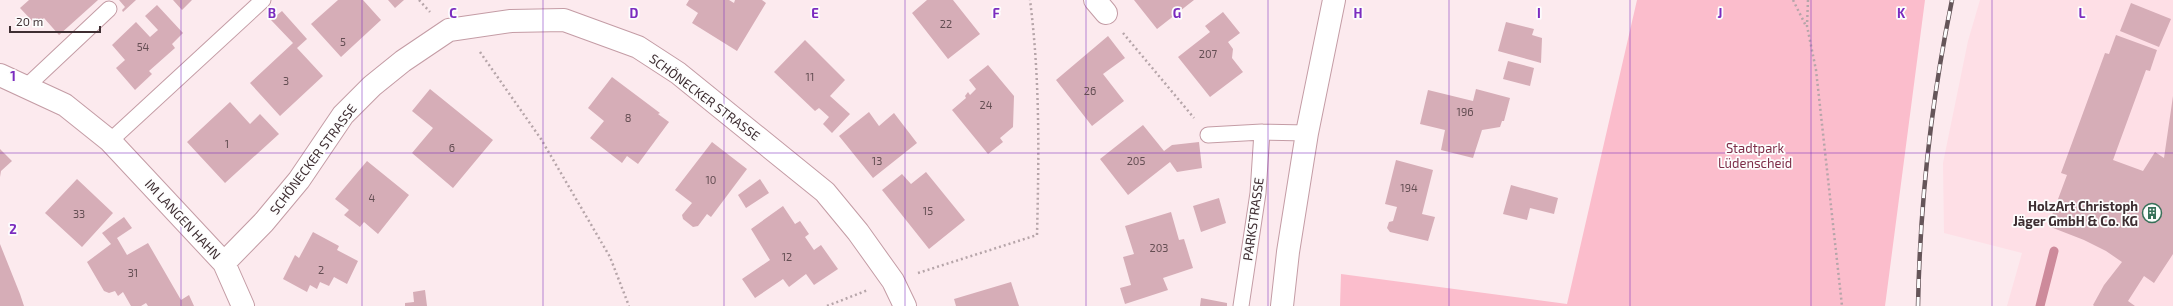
<svg xmlns="http://www.w3.org/2000/svg" width="2173" height="306" viewBox="0 0 2173 306" font-family="'Exo 2',sans-serif">
<rect width="100%" height="100%" fill="#fceaee"/>
<path fill="#fedfe6" d="M1980,0H2173V306H2007L2022,253L1944,233L1943,163L1968,41Z"/>
<path fill="#fbbdcc" d="M1637,0H1925L1885,306H1340L1341,274L1567,304Z"/>
<g fill="none" stroke-linecap="round" stroke-linejoin="round">
<path stroke="#cd8a9b" stroke-width="9" d="M2040,306L2054,251"/>
</g>
<path fill="#d6adb7" d="M29,0H98L59,35L44,18L36,25L20,8Z
M119,0H136L123,12L122,10L125,7Z
M173,0H192L182,10Z
M338,0H363L381,20L341,57L311,24Z
M388,0H404L395,8Z
M689,0H729L734,3L735,0H762L766,3L737,51L692,23L698,13L686,5Z
M927,0H953L980,34L948,59L912,13Z
M1134,0H1194L1157,29Z
M2131,3L2171,19L2159,47L2120,31Z
M157,5L183,33L172,44L175,48L149,71L152,74L135,90L116,68L125,60L112,45L136,22L150,37L158,30L145,16Z
M282,11L307,39L297,48L323,76L280,116L250,83L293,43L271,20Z
M1223,12L1240,33L1228,42L1233,49L1232,58L1243,72L1210,97L1178,57L1210,32L1205,26Z
M1506,22L1534,29L1532,35L1542,38L1541,63L1498,51Z
M2116,35L2157,50L2150,71L2146,70L2113,160L2143,171L2155,152L2164,158L2173,96V254L2154,283L2144,276L2128,301L2135,306H2094L2093,305L2104,285L2122,262L2106,251L2084,240L2048,226L2067,175L2061,173L2105,53L2109,54Z
M1108,36L1125,58L1103,74L1124,101L1092,126L1056,80Z
M805,40L845,80L830,96L850,114L832,133L823,124L829,117L819,108L815,111L774,72Z
M1508,61L1534,68L1530,86L1503,79Z
M988,65L1014,96L1013,127L1000,138L1003,142L988,154L952,110L966,98L965,96L968,92L970,95L976,89L969,80Z
M612,77L660,113L658,114L669,122L638,164L627,156L622,163L590,138L604,121L588,108Z
M430,89L493,140L453,188L412,153L433,128L412,111Z
M1476,89L1510,98L1504,121H1502L1500,127L1482,130L1473,158L1441,150L1445,130L1420,124L1428,90L1473,101Z
M230,102L250,124L260,114L279,134L225,183L187,142Z
M869,112L879,126L894,113L917,143L873,178L839,136Z
M1143,125L1164,151L1172,145L1199,142L1202,168L1177,172L1170,162L1128,195L1100,159Z
M712,142L747,169L711,217L707,214L698,226L693,227L683,219L682,215L692,203L675,190Z
M0,149L12,161L1,171L0,177Z
M1396,160L1433,170L1422,214L1435,217L1428,241L1390,232L1387,228L1389,222L1393,221L1397,207L1385,204Z
M367,161L409,195L378,234L364,222L360,227L344,215L349,210L335,199Z
M926,172L965,220L929,249L882,190L902,174L911,184Z
M77,179L113,213L82,247L45,213Z
M760,179L769,193L746,208L738,195Z
M1511,185L1558,198L1554,214L1530,208L1527,220L1503,214Z
M1219,198L1226,223L1201,232L1193,206Z
M783,206L795,224L800,221L809,234L805,237L814,250L821,245L838,269L814,285L806,274L789,287L783,279L755,298L742,279L770,260L751,229Z
M1171,212L1179,240L1184,239L1193,268L1163,278L1168,290L1125,304L1120,288L1131,285L1123,257L1134,254L1125,226Z
M124,217L132,228L117,238L127,255L148,243L181,300L189,295L194,306H148L146,303L141,306H131L123,292L118,296L115,291L109,293L104,291L87,262L111,244L102,233Z
M313,232L339,246L337,250L358,261L347,284L334,277L329,286L320,282L317,289L310,285L307,292L283,279L295,255L299,258Z
M0,244L20,294L24,306H0Z
M1011,282L1019,306H956L954,299Z
M425,290L427,306H405V303L414,302L413,292Z
M1201,298L1227,303V306H1200Z"/>
<g fill="none" stroke-linecap="round" stroke-linejoin="round">
<defs>
<path id="lane" d="M27,86L109,9
M1208,135L1262,132L1307,133
M110,141L263,0
M1241,306L1258,193L1262,132"/>
<path id="street" d="M1095,0L1106,13
M0,75L65,105L110,141L224,263L243,306
M224,263L264,222L299,180L343,115L372,86L403,61L449,30L511,21L564,20L638,47L678,73L825,192L858,232L893,281L905,306"/>
<path id="secondary" d="M1282,306L1288,252L1307,133L1334,0"/>
</defs>
<use href="#lane" stroke="#c49ca5" stroke-width="17"/>
<use href="#street" stroke="#c49ca5" stroke-width="24"/>
<use href="#secondary" stroke="#c49ca5" stroke-width="24"/>
<path stroke="#b6a5a9" stroke-width="2.5" stroke-dasharray="2 3" stroke-linecap="butt" d="M419,0L430,12
M1793,0L1806,26
M1808,0L1807,26L1816,70L1842,306
M1123,33L1194,118
M480,52L541,139L610,257L629,306
M918,273L1037,235C1039,155 1040,79 1030,0
M827,306L868,290"/>
<use href="#lane" stroke="#fff" stroke-width="15"/>
<use href="#street" stroke="#fff" stroke-width="22"/>
<use href="#secondary" stroke="#fff" stroke-width="22"/>
<defs>
<path id="rail" d="M1918,306C1920,202 1931,102 1952,0"/>
</defs>
<use href="#rail" stroke="#655559" stroke-width="4.5"/>
<use href="#rail" stroke="#fdfdfd" stroke-width="3" stroke-dasharray="9" stroke-linecap="butt"/>
</g>
<path fill="none" stroke="#7b2cbf" stroke-width="1" stroke-opacity="0.55" d="M181,0V306M362,0V306M543,0V306M724,0V306M905,0V306M1086,0V306M1268,0V306M1449,0V306M1630,0V306M1811,0V306M1992,0V306M0,153H2173"/>
<defs>
<symbol id="building-ring" viewBox="-11 -11 22 22"><circle r="9.5" fill="#fdfdfd" stroke="#377159" stroke-width="1.5"/><path d="M-4-6H4V6H1V3H-1V6H-4ZM-2.5-4.3h1.7v1.8h-1.7ZM.8-4.3h1.7v1.8H.8ZM-2.5-1h1.7V.8h-1.7ZM.8-1h1.7V.8H.8Z" fill="#377159"/></symbol>
</defs>
<g fill-rule="evenodd">
<use href="#building-ring" x="2141" y="202" width="22" height="22"/>
</g>
<g text-anchor="middle" dominant-baseline="central" stroke-width="3.5" stroke-linejoin="round" paint-order="stroke">
<g font-size="11" fill="#644e53">
<text x="946" y="23">22</text>
<text x="343" y="41">5</text>
<text x="143" y="46">54</text>
<text x="1208" y="53">207</text>
<text x="810" y="76">11</text>
<text x="286" y="80">3</text>
<text x="1090" y="90">26</text>
<text x="986" y="104">24</text>
<text x="1465" y="111">196</text>
<text x="628" y="117">8</text>
<text x="227" y="143">1</text>
<text x="452" y="147">6</text>
<text x="877" y="160">13</text>
<text x="1136" y="160">205</text>
<text x="711" y="179">10</text>
<text x="1409" y="187">194</text>
<text x="372" y="197">4</text>
<text x="928" y="210">15</text>
<text x="79" y="213">33</text>
<text x="1159" y="247">203</text>
<text x="787" y="256">12</text>
<text x="321" y="269">2</text>
<text x="133" y="272">31</text>
</g>
<g font-size="13" fill="#3e2e32" stroke="#fdfdfd">
<text transform="translate(705 97) rotate(37)">SCHÖNECKER STRASSE</text>
<text transform="translate(313 159) rotate(-53)">SCHÖNECKER STRASSE</text>
<text transform="translate(183 219) rotate(47)">IM LANGEN HAHN</text>
<text transform="translate(1253 219) rotate(-82)">PARKSTRASSE</text>
</g>
<g font-size="13" fill="#7d2d48" stroke="#fdfdfd">
<text x="1755" y="148">Stadtpark<tspan x="1755" dy="15">Lüdenscheid</tspan></text>
</g>
<g font-size="13" font-weight="bold" fill="#3e2e32" stroke="#fdfdfd" text-anchor="end">
<text x="2138" y="206">HolzArt Christoph<tspan x="2138" dy="15">Jäger GmbH &amp; Co. KG</tspan></text>
</g>
</g>
<g font-size="13" text-anchor="middle" font-weight="bold" fill="#7b2cbf" stroke="#fdfdfd" stroke-width="3.5" stroke-linejoin="round" paint-order="stroke">
<text x="272" y="18">B</text>
<text x="453" y="18">C</text>
<text x="634" y="18">D</text>
<text x="815" y="18">E</text>
<text x="996" y="18">F</text>
<text x="1177" y="18">G</text>
<text x="1358" y="18">H</text>
<text x="1539" y="18">I</text>
<text x="1720" y="18">J</text>
<text x="1901" y="18">K</text>
<text x="2082" y="18">L</text>
<text x="13" y="81">1</text>
<text x="13" y="234">2</text>
</g>
<path d="M10 26v6h90v-6" fill="none" stroke="#3e2e32" stroke-width="2"/>
<text x="16" y="26" font-size="12" fill="#3e2e32" stroke="#fdfdfd" stroke-width="3" paint-order="stroke">20 m</text>
</svg>
